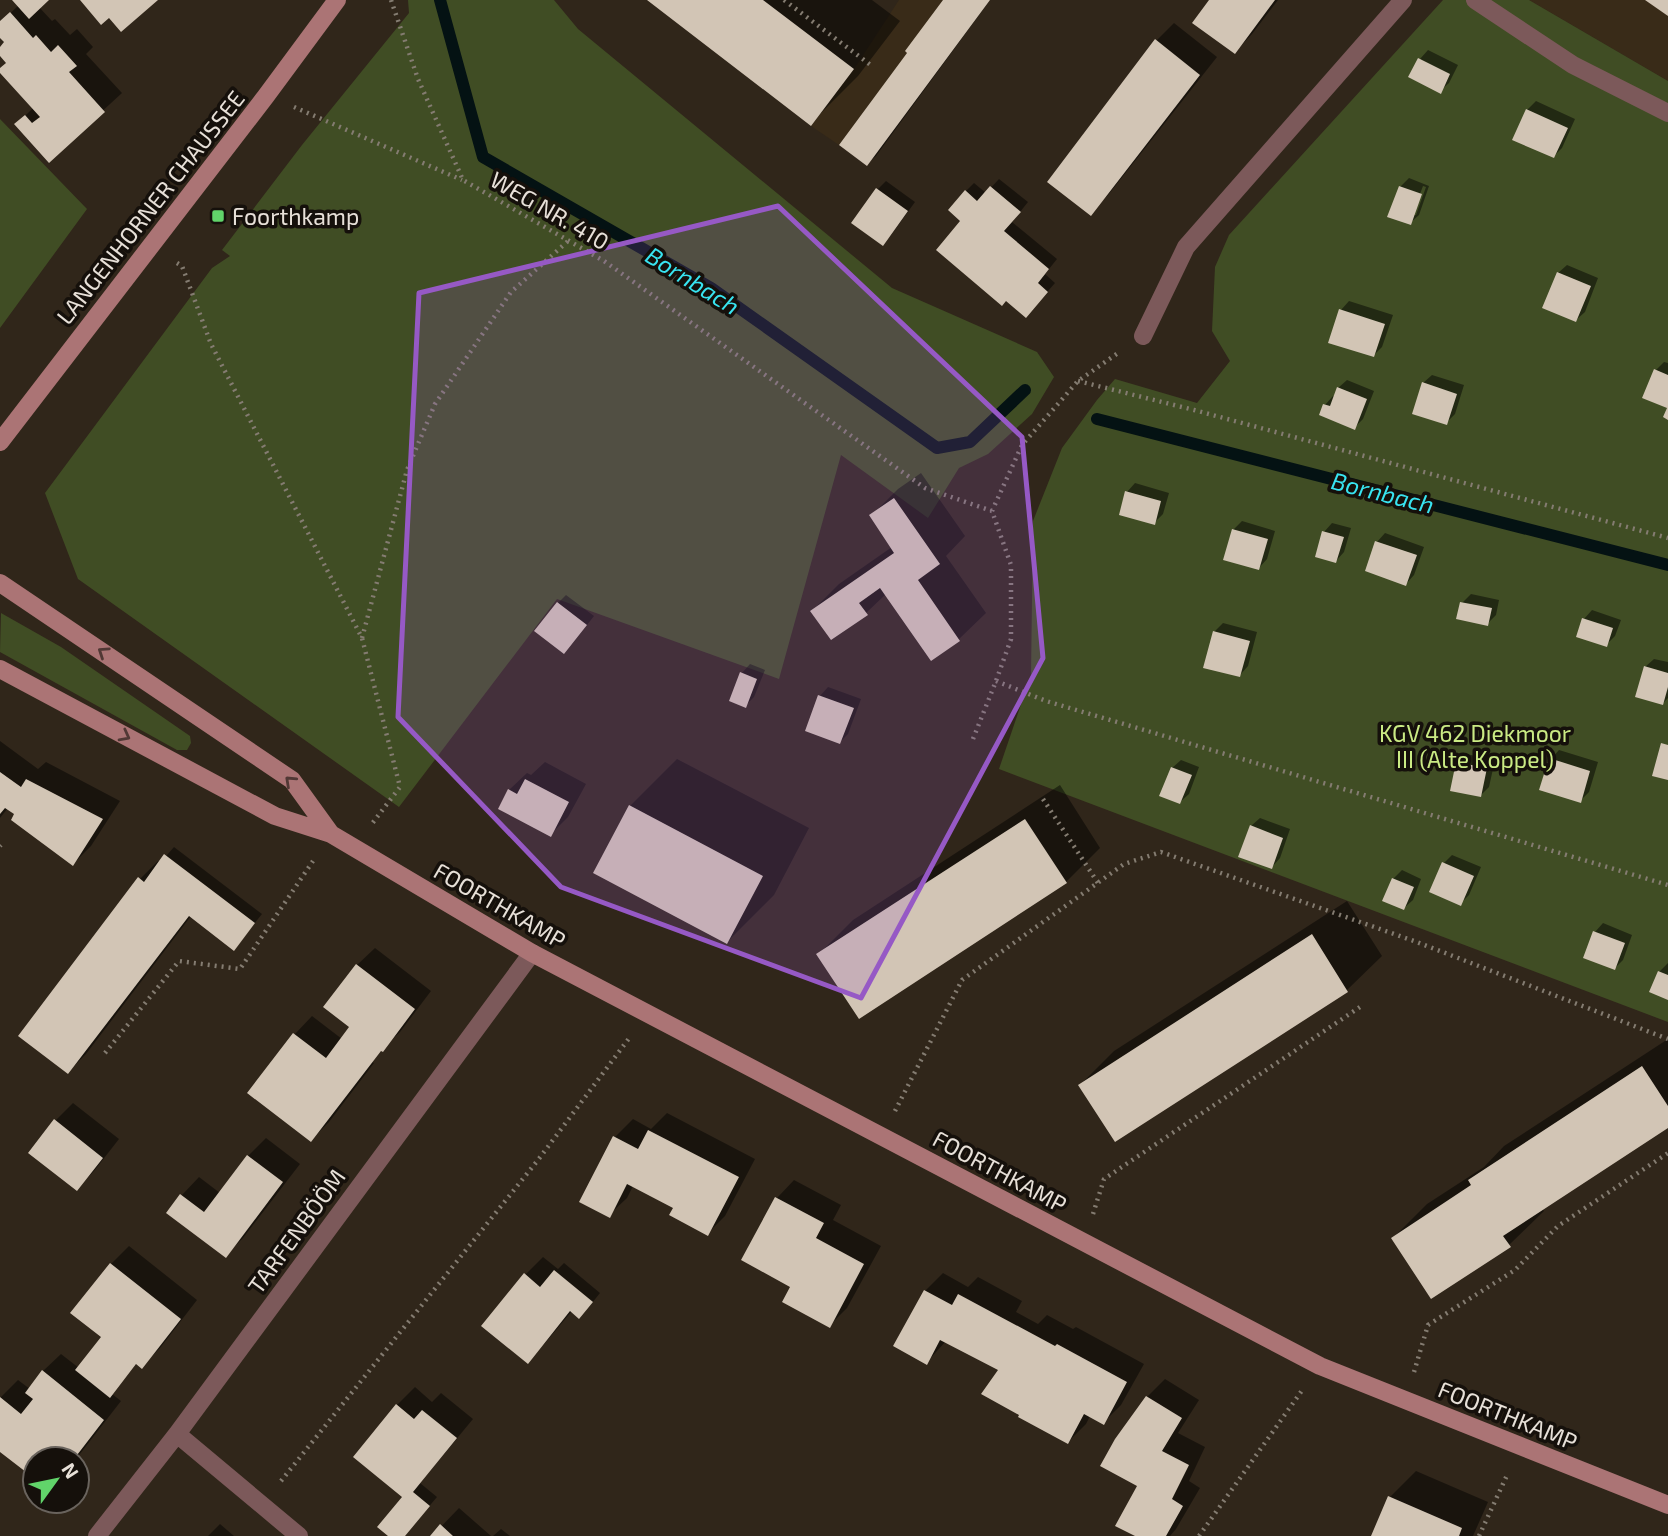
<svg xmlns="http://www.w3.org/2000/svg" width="1668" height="1536" viewBox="0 0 1668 1536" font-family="'Exo 2',sans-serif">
<rect width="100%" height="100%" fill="#30261a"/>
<path fill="#392b18" d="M899,0H947L839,145L811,126L854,69Z
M1529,0H1668V81Z"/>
<path fill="#404d24" d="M408,0H554L578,29L892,288L1037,352L1054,377L1032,414L988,454L959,468L928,518L841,455L779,679L557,599L399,807L78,579L45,493L212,268L230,256L222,250L302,145L409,13Z
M1443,0H1529L1668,81V1022L999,769L1031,675L1033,521L1062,448L1097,400L1115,379L1197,403L1230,361L1212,331L1215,267L1229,235Z
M0,119L87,209L0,328Z
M1,613L61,647L190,736L191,743L187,750H177L0,652Z"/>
<path fill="#0007" fill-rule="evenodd" d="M14,0H47L39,7L52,21L55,19L70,35L77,29L93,47L86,54L122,93L49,160L17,124L34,107L8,63L0,54V49L6,42L0,35V23L19,5Z
M651,0H872L900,21L858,76L811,123Z
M945,0H990L876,156L867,164Z
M1212,0H1278L1252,34L1235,52Z
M1174,23L1217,57L1108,195L1090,213L1156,41Z
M1428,50L1458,65L1449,83L1440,91L1420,59Z
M1536,101L1575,119L1562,148L1554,156L1527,110Z
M1409,178L1429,186L1419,215L1410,223L1400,187ZM1423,186L1426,187L1416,215H1412Z
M999,179L1028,202L1012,222L1057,259L1045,274L1055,283L1034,307L962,221L966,191L974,183L986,193Z
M886,181L915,202L891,235L882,244L878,189Z
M1567,265L1598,278L1585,312L1576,320L1558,273Z
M1349,301L1393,315L1382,347L1374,355L1341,310Z
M1664,362L1668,363V407L1656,370Z
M1432,375L1464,385L1455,414L1446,423L1423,383Z
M1347,380L1374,391L1363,419L1354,428L1325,405L1333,396L1335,397L1338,388Z
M921,473L965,536L946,556L986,613L959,639L931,659L886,594L866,613L812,611L839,584L892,547L871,516L898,489Z
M1135,483L1169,493L1163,514L1154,523L1127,492Z
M1242,521L1275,531L1267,559L1259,568L1233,530Z
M1332,523L1351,528L1344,552L1336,561L1324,532Z
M1385,533L1424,547L1414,575L1406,584L1377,542Z
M1471,594L1499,600L1496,615L1487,624L1462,603Z
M566,595L594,616L572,644L558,603Z
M1592,610L1621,620L1615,636L1606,645L1584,619Z
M1223,623L1257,632L1248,666L1240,675L1214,632Z
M1654,659L1668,662V698L1663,703L1645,667Z
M750,664L765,670L754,697L745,706L742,673Z
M828,687L861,699L848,734L840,742L820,696Z
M0,741L38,769L46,762L120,801L91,846L73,864L8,808L0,818Z
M1559,750L1598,762L1589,792L1580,801L1551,759Z
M1466,754L1495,760L1489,787L1481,795L1458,762Z
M677,759L809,828L774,895L727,942L630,806Z
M1181,760L1199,767L1189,794L1180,802L1172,768Z
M545,762L586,784L568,817L550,835L509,790L527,773L531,775Z
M1060,785L1100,848L1066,882L819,954L853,920Z
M1260,818L1290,829L1280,858L1272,867L1251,826Z
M174,847L262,914L234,949L191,916L86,1054L68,1072L140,879L158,861L160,863Z
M1452,855L1481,867L1469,895L1461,903L1444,863Z
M1402,870L1421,879L1413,900L1404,908L1393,879Z
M1347,901L1382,956L1347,990L1115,1140L1080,1085L1114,1051Z
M1603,923L1632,935L1623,960L1615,968L1595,932Z
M375,948L431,991L400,1032L382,1049L372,1062L374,1063L329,1122L311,1140L250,1093L295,1034L312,1016L342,1039L352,1027L357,965Z
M1668,963V998L1659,972Z
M1668,1039V1126L1542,1208L1544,1211L1509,1245L1393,1238L1427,1204L1484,1167L1504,1146Z
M73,1103L119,1139L94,1171L77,1189L55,1121Z
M667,1113L755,1159L725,1216L707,1234L675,1207L633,1186L627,1198L609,1215L615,1137L633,1119L651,1129Z
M266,1138L300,1164L243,1238L225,1256L168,1213L182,1195L199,1177L220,1193L248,1156Z
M794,1180L841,1205L833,1220L881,1246L847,1308L829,1326L792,1286L777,1198Z
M129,1246L197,1300L160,1348L142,1366L137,1363L112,1394L121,1401L76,1459H35V1477L0,1449V1398L18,1380L30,1389L43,1371L61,1354L79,1368L103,1336L111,1264Z
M543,1257L558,1269L564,1263L600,1293L588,1308L572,1311L545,1343L527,1361L525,1275Z
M943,1273L968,1287L978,1277L1022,1301L1016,1312L1038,1324L1047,1315L1073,1329L1076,1327L1144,1364L1121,1405L1103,1423L1090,1416L1086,1424L1068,1442L1007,1363L946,1341L927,1362L925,1291Z
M1165,1379L1199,1400L1178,1433L1205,1447L1189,1481L1200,1488L1176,1529L1170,1536H1138L1139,1485L1116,1440L1147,1397Z
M415,1387L432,1402L441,1393L473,1419L420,1483L437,1497L404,1536H391L404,1497L355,1457L397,1405Z
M1416,1471L1488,1502L1473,1536H1373L1390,1497Z
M459,1508L491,1536H432Z
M220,1524L234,1536H208Z
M501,1529L510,1536H493Z"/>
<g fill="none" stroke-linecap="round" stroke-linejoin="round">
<path stroke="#041213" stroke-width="12" d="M440,0L483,157L711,288L937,448L970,442L1025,390
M1097,419L1668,565"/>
</g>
<path fill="#d2c5b5" d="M12,0H49L29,19Z
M80,0H158L121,32L109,18L101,25Z
M647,0H763L854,69L811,126Z
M943,0H990L867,166L839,145L907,53L905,51Z
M1209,0H1275L1235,54L1192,23Z
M1645,0H1668V16Z
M10,12L33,38L36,35L51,52L58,45L77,66L69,72L105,112L49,163L14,124L25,115L32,123L40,117L0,73V68L6,63L0,56V47L4,42L0,38V21Z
M1155,39L1200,75L1091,216L1047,182Z
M1418,58L1450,74L1441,94L1408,77Z
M1526,109L1568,128L1554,158L1512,140Z
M990,186L1021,212L1004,231L1049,269L1038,283L1048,292L1026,318L1006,301L1002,306L936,250L960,221L948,210L965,190L977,201Z
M1399,186L1422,194L1411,225L1387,217Z
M876,188L908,211L883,246L851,223Z
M1557,272L1591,286L1576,322L1542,308Z
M1339,309L1385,324L1374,357L1328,343Z
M1654,369L1668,375V420L1663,417L1667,408L1642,398Z
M1422,382L1457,394L1447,425L1412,414Z
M1337,387L1367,399L1355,430L1319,415L1323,404L1330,406Z
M1125,491L1161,501L1155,525L1119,515Z
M894,498L940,564L918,580L960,641L931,661L880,588L859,603L868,615L831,640L810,611L894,553L869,515Z
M1232,529L1268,539L1259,570L1223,560Z
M1322,531L1344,537L1336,563L1315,557Z
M1375,541L1417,555L1406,586L1365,571Z
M557,602L587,625L564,654L534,631Z
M1460,602L1492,608L1488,626L1456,619Z
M1582,618L1613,628L1607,647L1576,637Z
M1213,631L1250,641L1240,677L1203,668Z
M1644,666L1668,673V687L1663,705L1635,697Z
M740,672L757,679L746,708L729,701Z
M818,695L854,708L840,744L805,731Z
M1661,743L1668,745V780L1652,776Z
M1549,758L1590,771L1581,803L1539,790Z
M1456,762L1487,768L1481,797L1450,791Z
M1171,767L1192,775L1180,804L1159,796Z
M0,772L21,787L26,779L103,819L73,866L11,820L14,814L5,808L0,814Z
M525,779L569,802L551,837L498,809L508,789L517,794Z
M629,805L763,876L727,944L593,873Z
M1025,819L1067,883L859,1019L816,954Z
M1250,825L1283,838L1272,869L1238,857Z
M164,854L255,923L234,951L189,916L68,1074L18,1036L138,877L144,882Z
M1442,862L1474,876L1461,906L1429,892Z
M1392,878L1414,887L1404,910L1382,901Z
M1593,931L1625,943L1615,970L1583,958Z
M1312,934L1348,992L1115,1142L1078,1085Z
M356,964L415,1009L383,1052L381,1051L311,1142L247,1093L293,1033L326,1058L349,1027L323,1007Z
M1658,971L1668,975V1000L1649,992Z
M1642,1066L1668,1106V1128L1503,1236L1511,1247L1431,1299L1391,1238L1471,1185L1468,1180Z
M54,1119L103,1158L77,1191L28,1153Z
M648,1130L739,1177L708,1236L669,1215L673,1208L627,1184L610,1218L579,1202L613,1136L638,1149Z
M247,1155L283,1182L226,1258L166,1213L180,1194L204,1212Z
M775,1197L824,1223L816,1238L864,1264L830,1328L782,1302L790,1287L741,1260Z
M110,1263L181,1319L142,1369L136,1364L110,1398L75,1370L101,1337L70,1313Z
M554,1270L593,1302L579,1319L570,1311L528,1364L481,1326L524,1273L540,1287Z
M924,1290L952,1305L958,1294L1055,1346L1057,1344L1127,1382L1104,1425L1084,1414L1068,1444L1018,1417L1019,1415L981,1394L998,1370L940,1340L927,1365L893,1346Z
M42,1370L104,1420L74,1459H35V1479L0,1452V1397L21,1414L33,1399L25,1393Z
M1146,1396L1182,1418L1162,1451L1189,1465L1172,1499L1183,1506L1166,1536H1135L1115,1526L1137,1486L1100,1466L1115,1439Z
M396,1404L414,1419L422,1410L457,1438L413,1492L430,1506L405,1536H388L377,1527L402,1497L353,1457Z
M1388,1496L1462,1528L1459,1536H1371Z
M440,1524L453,1536H430Z"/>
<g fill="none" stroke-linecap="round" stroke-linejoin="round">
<path stroke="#847c71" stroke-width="4.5" stroke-dasharray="2 5" stroke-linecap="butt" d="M391,0L418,79L463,180L604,261L925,488L992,511
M784,0L872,66
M294,107L462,180
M177,263L182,266L211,344L362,638L400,787L371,825
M1078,381L1194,410L1668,538
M362,638L407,470L435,404L511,292L568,241
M996,681L1046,701L1668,885
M973,739L996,681L1011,639V565L992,511L1022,445L1078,381L1118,353
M1043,799L1098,883
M0,846L1,845
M105,1053L179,961L240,969L313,861
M895,1111L962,980L1124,864L1161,852L1414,941L1668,1039
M1093,1214L1104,1179L1360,1007
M1414,1372L1428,1325L1515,1270L1558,1226L1668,1153
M281,1481L538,1160L630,1037
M1199,1536L1303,1389
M1479,1536L1508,1473"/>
<path stroke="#7c595a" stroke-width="18" d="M1475,0L1573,65L1668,113"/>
<path stroke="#7c595a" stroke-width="18" d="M1143,336L1186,247L1403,0
M177,1434L299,1536
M97,1536L177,1434L532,953"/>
<path stroke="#ab7475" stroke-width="18" d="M0,442L266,96L337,0
M0,583L292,780L331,834
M0,669L275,816L331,834L532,953L1320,1366L1668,1505"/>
</g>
<defs><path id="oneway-chevron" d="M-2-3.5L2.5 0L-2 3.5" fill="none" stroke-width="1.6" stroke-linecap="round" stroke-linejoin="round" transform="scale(1.75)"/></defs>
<g stroke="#513835">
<use href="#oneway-chevron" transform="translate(103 652) rotate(-146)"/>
<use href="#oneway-chevron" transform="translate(125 736) rotate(28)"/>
<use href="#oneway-chevron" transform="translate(290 781) rotate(-137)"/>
</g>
<path fill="#9659c5" fill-opacity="0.2" stroke="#9659c5" stroke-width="5" stroke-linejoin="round" d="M778,206L1022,437L1043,658L861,998L561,887L398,717L419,293Z"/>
<rect fill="#61d46a" stroke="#15100b" stroke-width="2.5" x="211" y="209" width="14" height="14" rx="3.5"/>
<g text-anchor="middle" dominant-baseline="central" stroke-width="7" stroke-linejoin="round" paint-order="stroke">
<g font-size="23" fill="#e7e0d8" stroke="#15100b">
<text transform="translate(150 207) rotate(-52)">LANGENHORNER CHAUSSEE</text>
<text transform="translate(550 210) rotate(30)">WEG NR. 410</text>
<text transform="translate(500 905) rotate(30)">FOORTHKAMP</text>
<text transform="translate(1000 1171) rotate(28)">FOORTHKAMP</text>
<text transform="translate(296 1231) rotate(-54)">TARFENBÖÖM</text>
<text transform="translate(1508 1415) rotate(22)">FOORTHKAMP</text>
</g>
<g font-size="23" fill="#e7e0d8" stroke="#15100b" text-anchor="start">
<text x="232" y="216">Foorthkamp</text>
</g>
<g font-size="23" fill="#caea84" stroke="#15100b">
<text x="1475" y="733">KGV 462 Diekmoor<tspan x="1475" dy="26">III (Alte Koppel)</tspan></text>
</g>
<g font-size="24" font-style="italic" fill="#38e4f1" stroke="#15100b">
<text transform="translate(693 280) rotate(32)">Bornbach</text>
<text transform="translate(1383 492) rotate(14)">Bornbach</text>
</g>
</g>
<g transform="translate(56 1480) rotate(57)"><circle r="33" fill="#15100b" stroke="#69635d" stroke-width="2"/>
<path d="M0-5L12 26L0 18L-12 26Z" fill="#61d46a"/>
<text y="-10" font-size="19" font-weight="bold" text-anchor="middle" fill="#e7e0d8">N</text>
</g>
</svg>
